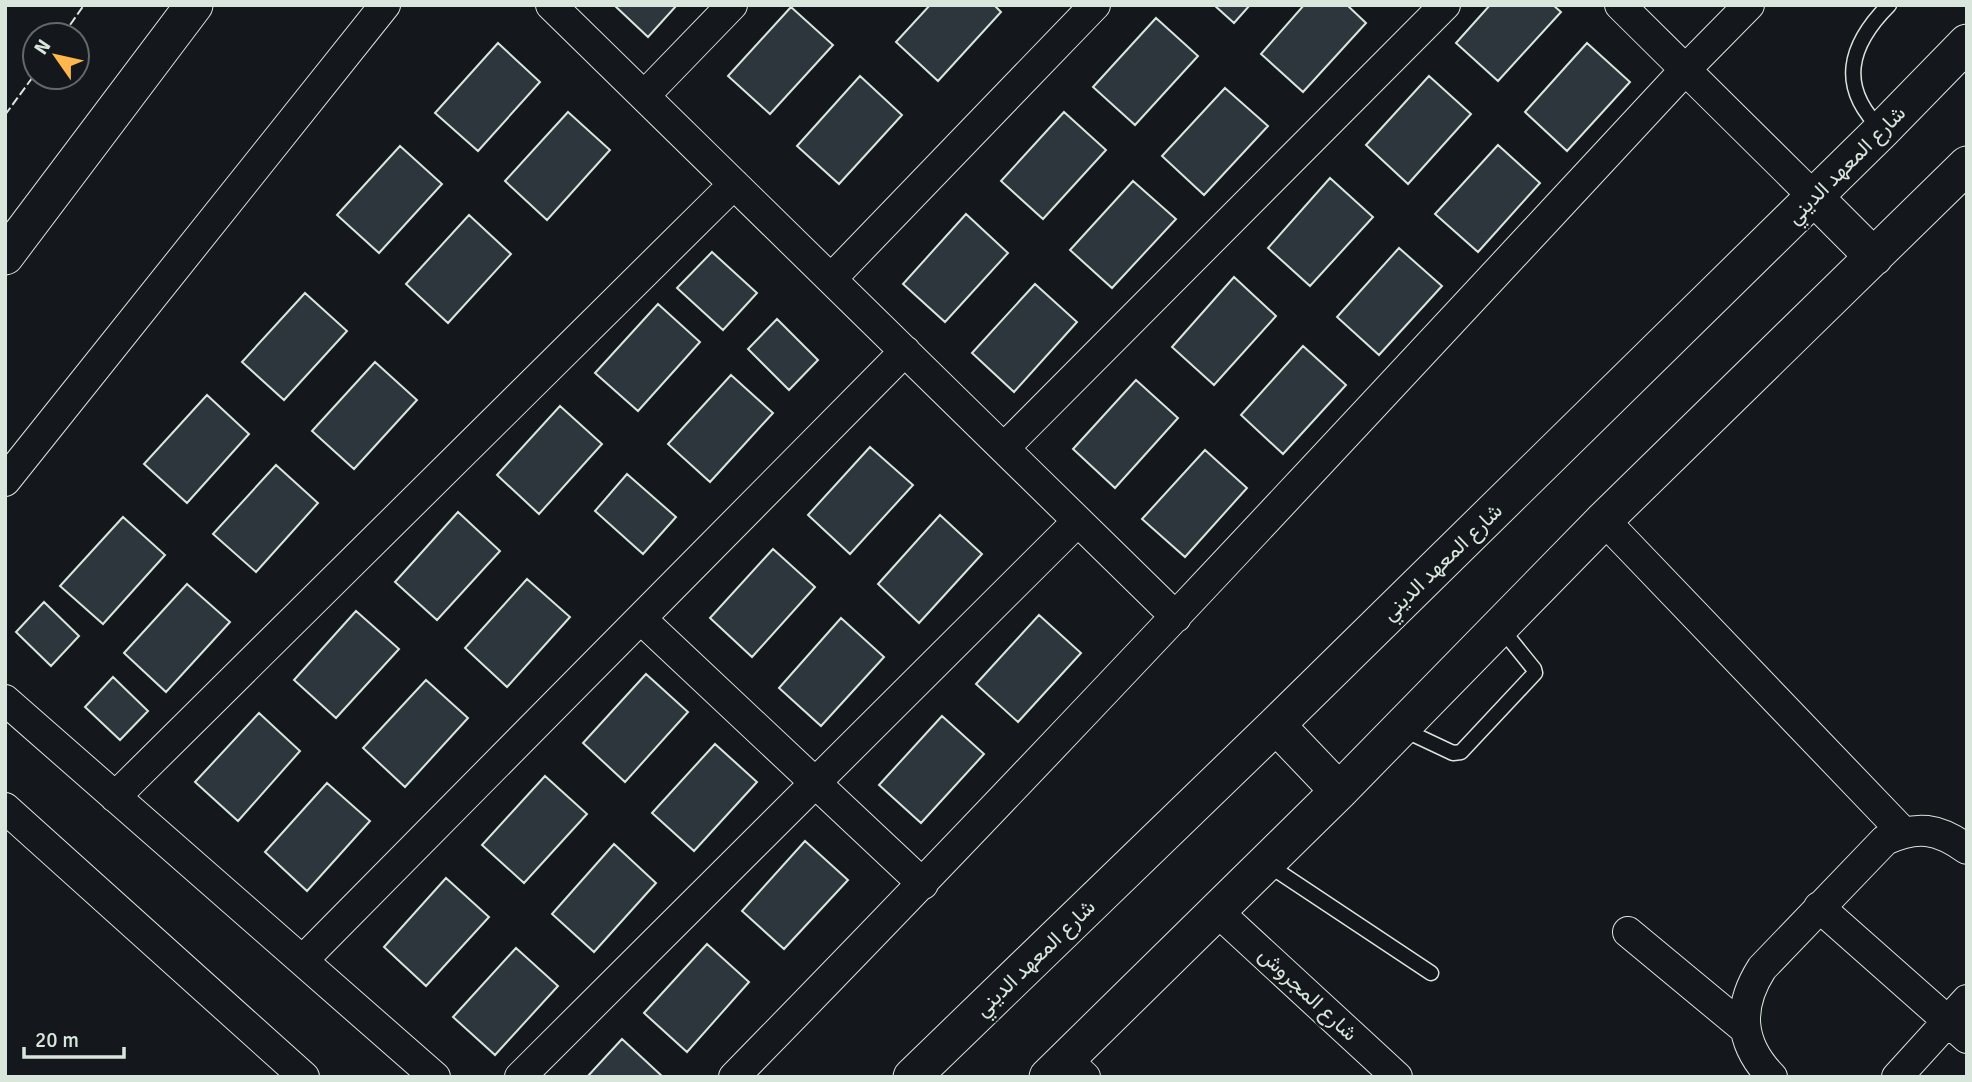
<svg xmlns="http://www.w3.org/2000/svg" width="1972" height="1082" viewBox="0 0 1972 1082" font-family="Signika,Vazirmatn,sans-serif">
<rect width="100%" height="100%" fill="#14181c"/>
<path fill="#2c363c" stroke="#d8e6dc" stroke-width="2" d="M614,5H677L648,37Z
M930,5H994L1001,12L938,81L896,42Z
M1214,5H1250L1234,23Z
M1304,5H1347L1366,23L1303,92L1261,54Z
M1490,5H1553L1561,12L1498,81L1456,43Z
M791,7L833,45L770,114L728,76Z
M1156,18L1198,56L1135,125L1093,87Z
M498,43L540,82L478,151L435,113Z
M1587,43L1630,82L1567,151L1525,112Z
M860,76L902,115L839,184L797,146Z
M1429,76L1471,114L1408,184L1366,145Z
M1225,88L1268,126L1204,195L1162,156Z
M568,112L610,150L547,220L505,181Z
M1064,112L1106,150L1043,219L1001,181Z
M1498,145L1540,183L1478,252L1435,214Z
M400,146L442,184L379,253L337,215Z
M1330,178L1373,217L1310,286L1268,248Z
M1133,181L1176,219L1112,288L1070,250Z
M966,214L1008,253L945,322L903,284Z
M469,215L511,254L448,323L406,284Z
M1399,248L1442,286L1379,355L1337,317Z
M712,252L757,293L723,330L677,288Z
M1234,277L1276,316L1214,385L1172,347Z
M1035,284L1077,322L1014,392L972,353Z
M305,293L347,331L284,400L242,362Z
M658,304L700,342L638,411L595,373Z
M777,319L818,360L789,390L748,349Z
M1303,346L1346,385L1283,454L1241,415Z
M375,362L417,400L354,469L312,431Z
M731,375L773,413L710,482L668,444Z
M1136,380L1178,418L1115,488L1073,449Z
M207,395L249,434L187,503L144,464Z
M560,406L602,444L539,514L497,475Z
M870,447L913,485L850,554L808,515Z
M1205,450L1247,488L1185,557L1142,519Z
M276,465L318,503L256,572L213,534Z
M627,474L676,517L643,554L595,511Z
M458,512L500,551L437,620L395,582Z
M940,515L982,554L919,623L878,584Z
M123,517L165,555L103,624L60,586Z
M773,549L815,587L752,657L710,618Z
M527,579L570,617L507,687L465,648Z
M187,584L230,622L166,692L124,653Z
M44,602L79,636L51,666L16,632Z
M356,611L399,649L336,718L294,680Z
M1039,615L1081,653L1018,722L976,684Z
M841,618L884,657L821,726L779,688Z
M646,674L688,712L625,782L583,743Z
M113,677L148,711L120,740L85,707Z
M426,680L468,718L405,787L363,748Z
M259,713L300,751L238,821L195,782Z
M942,716L984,754L921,823L879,785Z
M715,744L757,782L694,851L652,813Z
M545,776L587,814L524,883L482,845Z
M327,783L370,821L307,891L265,852Z
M805,841L848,880L784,949L742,911Z
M614,844L656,883L594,952L552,914Z
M446,878L489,917L426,986L384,947Z
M707,944L749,982L687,1052L644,1013Z
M516,948L558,986L495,1055L453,1017Z
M622,1039L663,1077H587Z"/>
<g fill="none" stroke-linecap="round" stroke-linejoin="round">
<defs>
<path id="service" d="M1882,130C1837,87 1849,45 1889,5
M1402,729L1453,753L1461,752L1535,673L1534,669L1500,627
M1267,864L1431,973"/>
<path id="minor" d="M551,5L1176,617
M1620,5L1814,197
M644,96L732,5
M831,279L1095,5
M1004,448L1445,5
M5,481L385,5
M1604,520L1903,832
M641,619L923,884
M5,700L435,1077
M115,797L734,184
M5,808L304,1077
M1819,907L1967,1038
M1218,912L1397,1077
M1628,932L1745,1029
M303,960L905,351
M1066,1059L1085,1077
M520,1077L1078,521
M734,1077C1057,747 1371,408 1685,70L1749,5
M1772,1077C1739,1043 1737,1007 1762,968L1885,840C1917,825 1938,828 1967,849
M1897,1077L1967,1000"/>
<path id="tertiary" d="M1814,197L1874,257
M5,256L194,5
M1276,725L1339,791
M912,1077L1276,725L1882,130L1967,43
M1048,1077L1339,791L1604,520L1967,165"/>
</defs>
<use href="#service" stroke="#d8e6dc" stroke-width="17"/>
<use href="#minor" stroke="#d8e6dc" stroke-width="32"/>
<use href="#tertiary" stroke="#d8e6dc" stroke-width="39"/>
<use href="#service" stroke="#14181c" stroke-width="14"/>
<use href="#minor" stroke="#14181c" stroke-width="30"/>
<use href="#tertiary" stroke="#14181c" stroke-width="37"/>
<path stroke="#d8e6dc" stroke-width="2" stroke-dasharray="9 3.5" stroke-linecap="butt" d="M63,35L84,5
M5,115L35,74"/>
</g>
<g text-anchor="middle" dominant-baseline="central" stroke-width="5" stroke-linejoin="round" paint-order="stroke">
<g font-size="21" fill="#d8e6dc" stroke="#14181c">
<text transform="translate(1846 165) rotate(-45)">شارع المعهد الديني</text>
<text transform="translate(1442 562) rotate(-44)">شارع المعهد الديني</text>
<text transform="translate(1035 958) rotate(-44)">شارع المعهد الديني</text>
<text transform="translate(1308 994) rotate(43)">شارع المجروش</text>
</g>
</g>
<rect width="1972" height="1082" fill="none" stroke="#d8e6dc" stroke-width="14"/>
<g transform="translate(56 56) rotate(304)"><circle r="33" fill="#14181c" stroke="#626a69" stroke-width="2"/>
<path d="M0-5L12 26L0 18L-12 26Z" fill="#ffb74d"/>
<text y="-10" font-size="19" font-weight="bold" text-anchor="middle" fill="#d8e6dc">N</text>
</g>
<path d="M24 1047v10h100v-10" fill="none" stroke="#d8e6dc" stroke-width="3.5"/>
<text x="35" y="1047" font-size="21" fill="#d8e6dc" stroke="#14181c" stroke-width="5" paint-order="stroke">20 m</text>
</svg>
